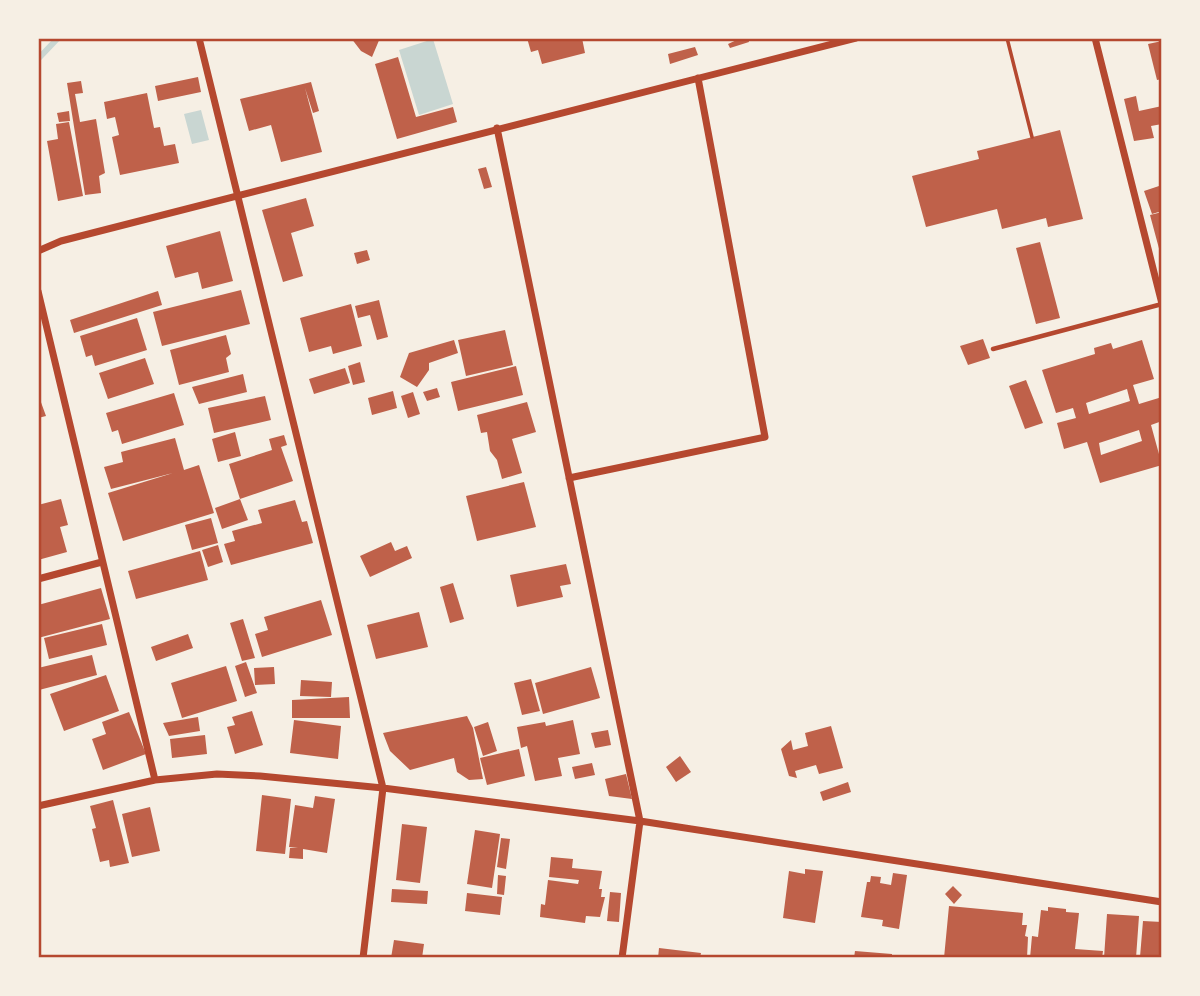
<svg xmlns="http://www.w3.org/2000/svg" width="1200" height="996" viewBox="0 0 1200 996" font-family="Ubuntu,sans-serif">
<rect width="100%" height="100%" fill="#f6efe4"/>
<path fill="#c9d6d2" d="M433,39L453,104L419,115L399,50Z
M201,110L209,140L192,144L184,114Z"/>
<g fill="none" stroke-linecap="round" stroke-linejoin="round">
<path stroke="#c9d6d2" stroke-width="6" d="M38,59L58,38"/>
</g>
<path fill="#bf614a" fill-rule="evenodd" d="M351,38H380L372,57L361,51Z
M527,38H582L585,53L542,64L538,50L531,52Z
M741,38H748L749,42L730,48L728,44Z
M1162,41V79L1157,80L1148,44Z
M695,47L698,55L670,64L668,54Z
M398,57L416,117L453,107L457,122L397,139L375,64Z
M198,77L201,92L158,101L155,86Z
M81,81L83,93L75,94L80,122L96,119L105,173L99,176L101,193L85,195L67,83Z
M311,82L319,111L313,113L305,88L322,152L281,162L271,125L249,131L240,99Z
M147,93L154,128L160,127L164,146L175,144L179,163L120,175L112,137L119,135L115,117L107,119L104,102Z
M1136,96L1139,111L1162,106V124L1151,126L1154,138L1134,141L1124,99Z
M69,111L70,121L59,122L57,113Z
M69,122L83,196L58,201L47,141L58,139L56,124Z
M1060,130L1083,219L1048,227L1046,218L1002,229L997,209L926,227L912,176L979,159L977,151Z
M486,167L492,187L484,189L478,169Z
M1162,185V211L1152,214L1144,191Z
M306,198L314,226L291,233L303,276L283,282L262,210Z
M1162,212V255L1161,256L1150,215Z
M220,231L233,281L202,289L198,272L175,278L166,246Z
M1040,242L1060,318L1036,324L1016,248Z
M367,250L370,260L357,264L354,253Z
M241,290L250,324L162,346L153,312Z
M158,291L162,305L74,333L70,320Z
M379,300L388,337L377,340L370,315L358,318L355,306Z
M351,304L362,346L333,354L331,346L309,352L300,318Z
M137,318L147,350L95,366L92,355L86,357L80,336Z
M505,330L513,365L466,376L458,340Z
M226,335L231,354L226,358L229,372L179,385L170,350Z
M983,339L990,358L968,365L960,346Z
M454,340L458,353L429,363V370L417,387L400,377L409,353Z
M1142,340L1154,379L1133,385L1139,404L1162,397V421L1151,425L1162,465L1100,483L1087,442L1064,449L1057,423L1076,418L1073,408L1056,413L1042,370L1095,354L1094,348L1111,343L1113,349ZM1127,389L1130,401L1089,414L1086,403ZM1139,430L1142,441L1101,455L1099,443Z
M145,358L154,384L108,399L99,373Z
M360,362L365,382L353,385L348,366Z
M516,366L523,395L458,411L451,382Z
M345,368L350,383L314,394L309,379Z
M243,374L247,392L199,404L192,387Z
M1026,380L1043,423L1025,429L1009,386Z
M437,388L440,397L427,401L423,392Z
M393,391L397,408L372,415L368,398Z
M413,392L420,414L408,418L401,396Z
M174,393L184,425L122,444L118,430L112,432L106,413Z
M38,394L46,416L38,418Z
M265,396L271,420L214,433L208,408Z
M527,402L536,432L512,439L522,473L502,479L497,460L490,451L487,432L481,433L477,415Z
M235,432L241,456L218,462L212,439Z
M284,435L287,445L281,447L293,481L240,499L229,464L272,450L269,439Z
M175,438L184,470L199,465L214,513L123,541L108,493L173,473L111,489L104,467L123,462L121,452Z
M524,482L536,527L477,541L466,496Z
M61,499L68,525L60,527L67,552L38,560V505Z
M240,499L248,520L222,529L215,508Z
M295,500L302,522L307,521L313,543L231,565L224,544L235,541L232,531L262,523L258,510Z
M211,518L218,543L192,550L185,525Z
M391,542L395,551L407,546L412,558L370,577L360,556Z
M218,545L223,562L208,567L202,550Z
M200,551L208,580L136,599L128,571Z
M566,564L571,584L560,586L563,597L517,607L510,575Z
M453,583L464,619L450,623L440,587Z
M101,588L110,619L38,638V605Z
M321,600L332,635L262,657L255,634L268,630L264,617Z
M419,612L428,647L376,659L367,625Z
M243,619L255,658L242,661L230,623Z
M102,624L107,645L49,659L44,638Z
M188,634L193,648L156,661L151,647Z
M92,655L97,675L39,690L38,668Z
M246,662L257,693L245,697L235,666Z
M226,666L237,701L182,718L171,683Z
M274,667L275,684L255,685L254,668Z
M591,667L600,698L543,714L535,683Z
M106,675L119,711L64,731L50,694Z
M531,679L540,711L522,715L514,683Z
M301,680L332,682L331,697L300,696Z
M349,697L350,718H292V700Z
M252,711L263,745L235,754L227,727L235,725L232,717Z
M129,712L146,754L103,770L92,739L106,734L102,722Z
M467,716L473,728L483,779L469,780L457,772L454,758L410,770L390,751L383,733Z
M198,717L200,731L169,736L163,723Z
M294,720L341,726L338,759L290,753Z
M573,720L580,754L558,758L562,776L535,781L527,746L521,748L517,727L545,722L546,726Z
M488,722L497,751L483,756L474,727Z
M831,726L843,768L819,774L816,765L795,771L797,778L789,776L781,749L791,740L793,750L808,746L805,733Z
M608,730L611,745L595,748L591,733Z
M205,735L207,754L172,758L170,739Z
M519,749L525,776L487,785L480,758Z
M680,756L691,772L676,782L666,767Z
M592,763L595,775L575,779L572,767Z
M626,774L632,799L609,796L605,779Z
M848,782L851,792L823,801L820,792Z
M262,795L291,799L285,854L256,851Z
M315,796L335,799L327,853L303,849V859L289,858L290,848H298L289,847L295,805L313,808Z
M113,800L129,863L110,867L109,860L100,862L92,829L96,828L90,806Z
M150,807L160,851L132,857L122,814Z
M402,824L427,827L420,883L396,880Z
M475,830L500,834L492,888L467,884Z
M501,838L510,839L506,869L497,867Z
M551,857L573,859L572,868L602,871L599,889H602L601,897H605L600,917L586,916L585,923L540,917L541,904L545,905L548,880L578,884L579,880L549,877Z
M805,869L823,871L815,923L783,918L789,871L805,874Z
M893,873L907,875L899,929L882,926L883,920L861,917L867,882H870L871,876L881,877L880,883L891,885Z
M498,875L506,876L504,895L497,894Z
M953,886L962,895L954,904L945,894Z
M392,889L428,891L427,904L391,902Z
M610,892L621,893L619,922L607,921Z
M467,893L502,897L500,915L465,911Z
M949,906L1023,913L1022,925H1027L1025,936L1028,937L1027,958H944Z
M1048,907L1066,909V912L1079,913L1075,949L1103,951L1102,958H1030L1032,936L1038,937L1041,910L1048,911Z
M1107,914L1139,916L1136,958H1104Z
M1143,921L1162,922V958L1140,957Z
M394,940L424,944L422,958H391Z
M659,948L701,953L700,958H658Z
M855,951L892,954V958H854Z"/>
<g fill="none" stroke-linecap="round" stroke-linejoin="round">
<path stroke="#b5482f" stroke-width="3.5" d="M1007,38L1032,137"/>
<path stroke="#b5482f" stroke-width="4.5" d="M993,349L1162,304"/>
<path stroke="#b5482f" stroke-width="7" d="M199,38L383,788L363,958
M1095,38L1162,304
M497,128L640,821L622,958
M38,251L61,241L856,38
M38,291L155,780
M569,478L765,437L698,78
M38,579L102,562
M38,806L155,780L217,774L260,776L383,788L640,821L1162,902"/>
</g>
<rect width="1200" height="996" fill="none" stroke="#f6efe4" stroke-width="80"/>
<rect x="40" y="40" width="1120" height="916" fill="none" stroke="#b5482f" stroke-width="2.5"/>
</svg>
